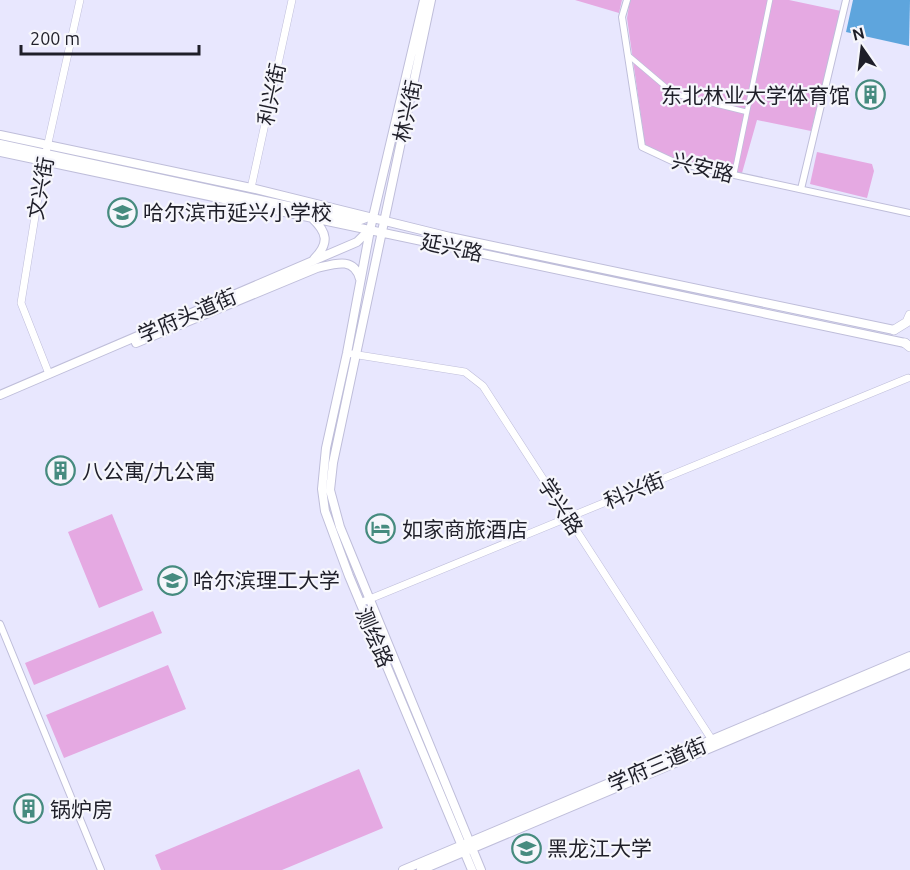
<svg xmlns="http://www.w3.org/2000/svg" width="910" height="870" viewBox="0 0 910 870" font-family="Ubuntu,'Noto Sans SC',sans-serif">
<rect width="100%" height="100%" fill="#e8e7fe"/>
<path fill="#e5a9e2" d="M575,0H622L619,13Z
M630,0H789L841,11L811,131L757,120L742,173L675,160L645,145L627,18Z
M817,152L872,164L874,171L867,198L810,184Z
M112,514L143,590L99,608L68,532Z
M153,611L162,633L34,685L25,663Z
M168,665L186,709L64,758L46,715Z
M359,769L383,828L282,870H161L155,855Z"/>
<path fill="#5ea5dd" d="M853,0H910L909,46L846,32Z"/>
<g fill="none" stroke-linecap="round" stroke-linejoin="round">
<defs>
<path id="pedestrian" d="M628,55L674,94L747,112
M734,175L770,0"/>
<path id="minor" d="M627,0L622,17L642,147L674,162L910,213
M801,189L846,0
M0,624L101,870"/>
<path id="tertiary" d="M251,188L292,0
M352,354L465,372L483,386L714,743
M49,374L21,303L44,161L80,0
M360,603L908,378"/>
<path id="secondary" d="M424,0L370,230L347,353L326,448L322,489L325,511L349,576L472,870
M431,0L333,463L330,490L340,527L481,870
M0,135L251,188L450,237L894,330
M0,144L358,221L366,218
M0,152L905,343
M312,218C327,232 330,243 314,259
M136,343L317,268C334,264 354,256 360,279
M0,395L357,242L369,230
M403,870L910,656
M421,870L910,664"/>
<path id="primary" d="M894,330L907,322L910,315
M905,343L910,347"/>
</defs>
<use href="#pedestrian" stroke="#bfbeda" stroke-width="6"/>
<use href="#minor" stroke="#bfbeda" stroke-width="8"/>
<use href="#tertiary" stroke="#bfbeda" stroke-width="8"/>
<use href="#secondary" stroke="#bfbeda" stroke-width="10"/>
<use href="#primary" stroke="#bfbeda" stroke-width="10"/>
<use href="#pedestrian" stroke="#fff" stroke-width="4.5"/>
<use href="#minor" stroke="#fff" stroke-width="6"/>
<use href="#tertiary" stroke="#fff" stroke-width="7"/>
<use href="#secondary" stroke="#fff" stroke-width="8"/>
<use href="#primary" stroke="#fff" stroke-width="9"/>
</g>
<defs>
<symbol id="building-ring" viewBox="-11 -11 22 22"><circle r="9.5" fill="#f6f6fc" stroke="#468b7f" stroke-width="1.5"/><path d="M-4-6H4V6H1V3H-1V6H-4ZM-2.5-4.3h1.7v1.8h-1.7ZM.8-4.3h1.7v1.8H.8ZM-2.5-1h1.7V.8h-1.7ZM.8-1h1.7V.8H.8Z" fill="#468b7f"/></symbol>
<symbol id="school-ring" viewBox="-11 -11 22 22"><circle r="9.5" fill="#f6f6fc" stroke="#468b7f" stroke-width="1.5"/><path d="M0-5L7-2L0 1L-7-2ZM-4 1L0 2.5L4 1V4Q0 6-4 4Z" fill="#468b7f"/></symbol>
<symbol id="hotel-ring" viewBox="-11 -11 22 22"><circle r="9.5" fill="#f6f6fc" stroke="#468b7f" stroke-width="1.5"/><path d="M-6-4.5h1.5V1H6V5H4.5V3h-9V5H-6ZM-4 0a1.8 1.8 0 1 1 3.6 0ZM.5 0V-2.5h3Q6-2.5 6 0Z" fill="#468b7f"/></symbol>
<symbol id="university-ring" viewBox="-11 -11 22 22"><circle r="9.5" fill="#f6f6fc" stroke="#468b7f" stroke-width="1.5"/><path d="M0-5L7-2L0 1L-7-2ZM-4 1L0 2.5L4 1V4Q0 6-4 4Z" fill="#468b7f"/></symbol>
</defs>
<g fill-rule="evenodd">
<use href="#building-ring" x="854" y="78" width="33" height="33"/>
<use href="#school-ring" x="106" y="196" width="33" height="33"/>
<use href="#building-ring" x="44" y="454" width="33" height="33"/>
<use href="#hotel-ring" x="364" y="512" width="33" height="33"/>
<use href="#university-ring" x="156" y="564" width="33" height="33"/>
<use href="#building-ring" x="12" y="792" width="33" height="33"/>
<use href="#university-ring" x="510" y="832" width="33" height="33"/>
</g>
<g text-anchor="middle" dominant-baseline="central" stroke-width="4.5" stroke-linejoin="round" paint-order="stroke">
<g font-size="21" fill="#1f1f29" stroke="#f6f6fc">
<text transform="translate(271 94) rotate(-78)">利兴街</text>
<text transform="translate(407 111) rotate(-78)">林兴街</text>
<text transform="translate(703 167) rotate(14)">兴安路</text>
<text transform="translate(40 188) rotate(-80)">文兴街</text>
<text transform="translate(452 247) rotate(12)">延兴路</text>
<text transform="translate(187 315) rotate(-23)">学府头道街</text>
<text transform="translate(634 490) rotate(-22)">科兴街</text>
<text transform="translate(561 506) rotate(57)">学兴路</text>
<text transform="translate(375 637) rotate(67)">测绘路</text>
<text transform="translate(657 764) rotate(-23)">学府三道街</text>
</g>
<g font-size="21" fill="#1f1f29" stroke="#f6f6fc" text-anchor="start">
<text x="850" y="95" text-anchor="end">东北林业大学体育馆</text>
<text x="143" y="212">哈尔滨市延兴小学校</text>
<text x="82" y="471">八公寓/九公寓</text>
<text x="402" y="529">如家商旅酒店</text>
<text x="193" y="580">哈尔滨理工大学</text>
<text x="50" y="809">锅炉房</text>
<text x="547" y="848">黑龙江大学</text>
</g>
</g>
<g transform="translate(862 48) rotate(346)" stroke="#f6f6fc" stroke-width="4.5" paint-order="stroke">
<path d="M0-4.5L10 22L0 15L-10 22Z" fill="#1f1f29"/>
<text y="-9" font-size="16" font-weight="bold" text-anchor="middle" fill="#1f1f29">N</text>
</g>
<path d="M21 45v9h178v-9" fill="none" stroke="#1f1f29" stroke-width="3"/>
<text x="30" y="45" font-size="18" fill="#1f1f29" stroke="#f6f6fc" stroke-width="4.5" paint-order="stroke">200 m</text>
</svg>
